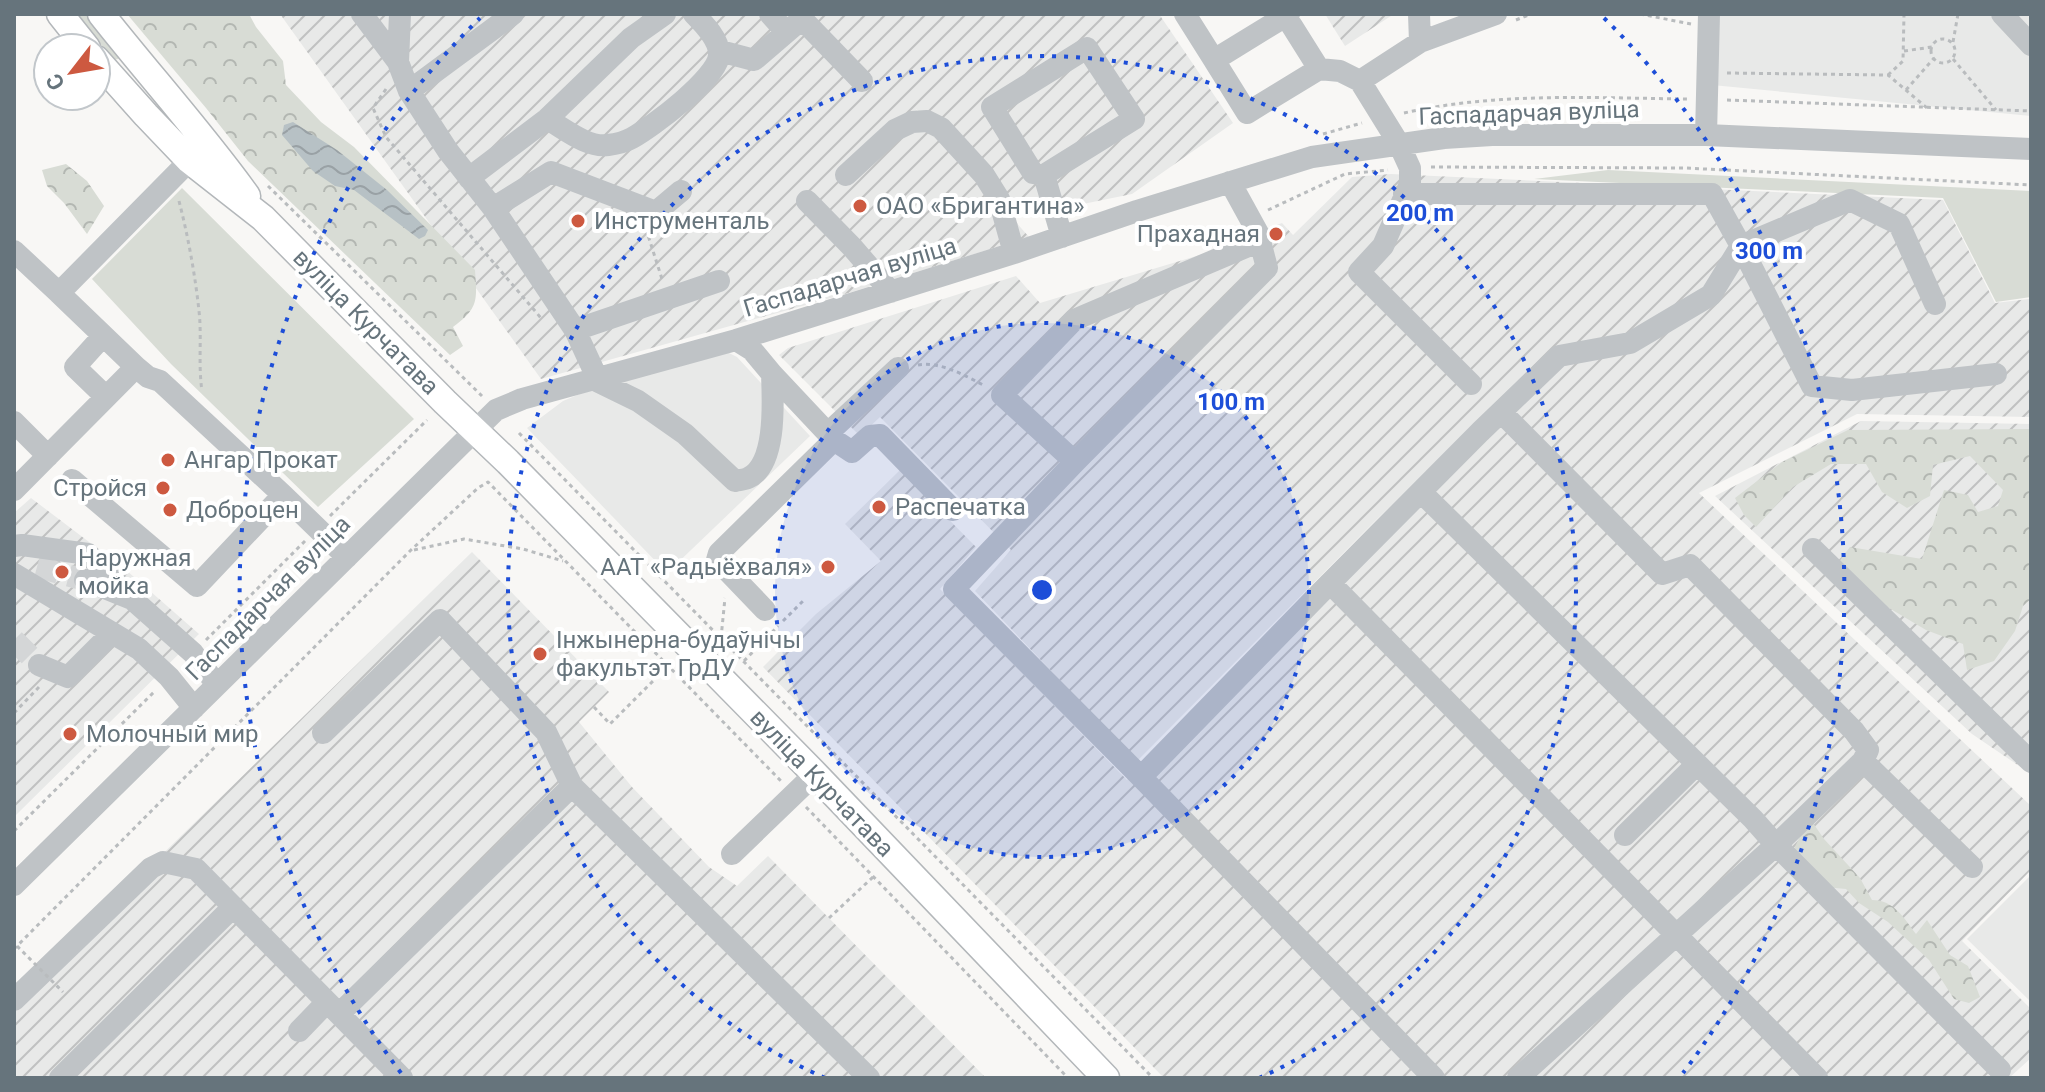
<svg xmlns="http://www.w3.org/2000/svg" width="2045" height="1092" viewBox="0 0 2045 1092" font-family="Roboto,sans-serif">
<defs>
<pattern id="industrial-furrows" width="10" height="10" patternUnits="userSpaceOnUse" patternTransform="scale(2)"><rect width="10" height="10" fill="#e8e9e8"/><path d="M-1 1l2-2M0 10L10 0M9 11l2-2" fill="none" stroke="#c0c1c1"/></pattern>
<pattern id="forest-crowns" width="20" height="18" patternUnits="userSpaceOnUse" patternTransform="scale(2)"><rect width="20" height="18" fill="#d8dcd5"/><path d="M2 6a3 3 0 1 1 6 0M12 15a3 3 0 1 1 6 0" fill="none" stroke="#b3b7b2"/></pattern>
<pattern id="water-waves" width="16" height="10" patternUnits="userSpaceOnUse" patternTransform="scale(2)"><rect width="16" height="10" fill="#b7c1c5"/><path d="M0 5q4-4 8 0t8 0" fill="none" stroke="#99a1a5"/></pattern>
</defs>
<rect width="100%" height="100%" fill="#f8f7f5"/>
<path fill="#e8e9e8" d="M1708,14H2031V116L1712,85Z
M727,352L737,357L810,436L667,573L527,428L563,401L582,393Z
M2031,875V1002L1967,939Z"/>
<path fill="url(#industrial-furrows)" d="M280,14H1159L1233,123L1132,194L1029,215L915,108L1029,237L852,292L541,379Z
M1325,14H1394L1345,46Z
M1391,174L1943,200L1995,303L2029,299L2031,307V417L1857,414L1699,493L2031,806V870L1962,941L2031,1009V1058L2009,1078H1164L763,667L816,614L881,561L845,524L900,470L976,547L940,589L1127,780L1389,507L1137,761L975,591L1011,550L880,417L860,436L779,355L788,348L1016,276L1040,303L1203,254L1282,223L1293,235L1352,177Z
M1861,421L2031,424V774L1972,734L1715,496Z
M31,498L126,570L199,634L14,817V513Z
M472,552L609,692L579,722L632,787L709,867L737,886L768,856L986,1078H14V999Z"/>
<path fill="#d8dcd5" d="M75,14H87L120,56L118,59L113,60Z
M1608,170L2031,191V297L1996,302L1943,198L1534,179Z
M182,188L414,419L318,507L171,364L92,279Z"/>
<path fill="url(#forest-crowns)" d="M127,14H249L256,27L283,61L286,85L321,122L354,147L475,270C477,300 479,308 453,327L463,346L450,355L248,161L206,108Z
M66,164L87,181L104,206L87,234L64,203L47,186L42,170Z
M2031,429V599L2023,606L2015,631L1994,661L1967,670L1963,644L1926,630L1884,605L1838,563L1850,547L1922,559L1944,490L1968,495L1978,512L1998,506L2003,490L1970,456L1933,465L1930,496L1907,508L1882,492L1866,464H1831L1793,487L1756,527L1744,515L1735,498L1782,462L1848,430Z
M1813,823L1824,839L1860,878L1872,900C1894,900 1904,918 1916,934L1927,920L1950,955L1968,966L1980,997L1969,1003L1954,999L1929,960L1888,922L1859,903L1846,889L1825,887L1793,851L1802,832Z"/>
<path fill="url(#water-waves)" d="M293,122L337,150L387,190L428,230L425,236L419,239L354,190L335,186L313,171L282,135L284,125Z"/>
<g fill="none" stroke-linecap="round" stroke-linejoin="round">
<path stroke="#d4d6d7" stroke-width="22" stroke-dasharray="22 11" stroke-linecap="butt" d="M37,567L85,580
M14,640L39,665"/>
<defs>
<path id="major" d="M60,14L87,48
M101,14C149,75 201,132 247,196
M96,59L146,115L189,160L263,218L445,402L508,462L815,774L1106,1078"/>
</defs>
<use href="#major" stroke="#b3b7ba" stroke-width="29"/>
<path stroke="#b9bcbe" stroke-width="3" stroke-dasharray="4 4" stroke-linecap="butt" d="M1640,14L1691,24
M1516,20L1531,14
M1931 51a12 12 0 1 1 24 0a12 12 0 1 1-24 0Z
M1953,42L1958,14
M1904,51L1932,47
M1953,59L1996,110
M1727,73L1888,75L1927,108
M1888,75L1903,61L1904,14
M386,89L373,108L386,137L541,318
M1906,90L1934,58
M1727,100L2031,111
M1404,113C1497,92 1593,98 1687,99
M1323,134L1362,123
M1431,167L1685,168L2031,185
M268,186L482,396
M179,201C188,236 195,274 199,311C202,337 198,364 202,391
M1268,210L1345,174L1388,170
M646,229L662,279
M918,365C940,361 966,376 985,386
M519,433L1153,1078
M330,516L427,420
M414,550L464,539L523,549L563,561
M783,621L803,601
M721,638L725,598
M206,640L305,541
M744,661L778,626
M594,707L610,724L668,666
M14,713L40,686
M806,807L1068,1078
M14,831L155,691
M829,918L873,877
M14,949L411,550L478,488L488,482L781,781"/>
<path stroke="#bfc3c6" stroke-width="22" d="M362,14L398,62
M400,14L398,62L409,91L448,151L493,208L575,330L593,369L595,380L638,401L685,434L735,481C739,480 744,480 748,478C777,465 773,401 772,374
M770,14L786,32
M1185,14L1214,60
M1289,14L1214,60L1247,113L1319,69L1292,26
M1419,14L1420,42
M2002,14L2031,45
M720,51L754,60L802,19L862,81
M1319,69L1340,71L1360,81L1420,42L1496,14
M1360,81L1399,144L1410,168V184L1383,246L1359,272L1471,384
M409,91L513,14
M547,119C565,129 587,148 608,145C616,144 625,142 632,138C652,127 718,78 719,55C720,40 704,24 694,14
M1706,135L1709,14
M846,175L895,130L912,122L927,121L941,128L984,175L999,199L1014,253
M1044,175L1033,173L992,107L1087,48L1134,119L1044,175L1062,237
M469,178L547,119L631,38L665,14
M1404,194H1712L1741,246L1850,200L1899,224L1935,304
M807,201L852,247L891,292
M493,208L551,172L656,212L681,191
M1260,241L1267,268L1075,462L954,589L1141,777L1434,1078
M14,251L59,293L201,149
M59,293L136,367L148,377L160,381L283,495L347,557
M575,330L719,281
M103,336L75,367L106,397
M736,340L752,350L772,374L834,440L719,553L717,560L765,610
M1501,412L1662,574L1690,565L1854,731L1868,750L1863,761
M14,422L48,456
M828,433L898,368
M834,440L852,452L870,436L880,435L953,510
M1075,462L1002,395L1074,320L1260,241L1258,233L1230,182
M72,480L197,586L283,495
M14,490L136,367
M1421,492L1753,819L1776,845L1518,1078
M14,546L22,545L88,554L125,592
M1813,549L2031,762
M14,574L139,649L169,677L194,708
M85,580L132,599L193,653L217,685
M39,665L68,677L112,633
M323,733L440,620L546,732L572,786
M1141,777L1330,583
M1625,835L1697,764
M732,854L815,774
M1972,867L1863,761L1776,845L2000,1070
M14,885L496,410L522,399L736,340L1014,253L1137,211L1312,157L1444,138L1492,135H1706L2031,149
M14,1000L151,868L163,862L196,869L339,1014
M299,1031L327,1002
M60,1078L233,907
M402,1078L339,1014L572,786L869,1078
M1817,1078L1330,583L1480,432L1559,356L1630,343L1711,295L1741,246L1812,386L1852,390L1996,374"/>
<use href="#major" stroke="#fff" stroke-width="26"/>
<path stroke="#b9bcbe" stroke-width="3" stroke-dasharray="4 4" stroke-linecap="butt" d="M17,946L63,992"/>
</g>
<circle cx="1042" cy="590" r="267" fill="#1d4ed8" fill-opacity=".12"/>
<g fill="none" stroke="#1d4ed8" stroke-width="4" stroke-dasharray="4 8">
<circle cx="1042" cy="590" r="267"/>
<path d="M825 1078A534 534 0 1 1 1259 1078"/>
<path d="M401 1073A802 802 0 0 1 480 18M1604 18A802 802 0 0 1 1683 1073"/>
</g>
<g fill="#cd5940" stroke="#fff" stroke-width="3">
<circle cx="860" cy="206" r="8"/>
<circle cx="578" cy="221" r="8"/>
<circle cx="1276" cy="234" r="8"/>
<circle cx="168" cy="460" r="8"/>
<circle cx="163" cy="488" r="8"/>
<circle cx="879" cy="507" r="8"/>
<circle cx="170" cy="510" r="8"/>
<circle cx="828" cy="567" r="8"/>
<circle cx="62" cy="572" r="8"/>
<circle cx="540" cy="654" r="8"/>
<circle cx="70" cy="734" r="8"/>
</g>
<g text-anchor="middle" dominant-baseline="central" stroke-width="8" stroke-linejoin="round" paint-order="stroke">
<g font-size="24" fill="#66747c" stroke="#fff">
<text transform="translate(1529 113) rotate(-2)">Гаспадарчая вуліца</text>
<text transform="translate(850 277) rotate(-17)">Гаспадарчая вуліца</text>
<text transform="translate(366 322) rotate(45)">вуліца Курчатава</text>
<text transform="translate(268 598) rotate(-45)">Гаспадарчая вуліца</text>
<text transform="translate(822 783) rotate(46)">вуліца Курчатава</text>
</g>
<g font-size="24" fill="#66747c" stroke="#fff" text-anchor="start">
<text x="876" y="206">ОАО «Бригантина»</text>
<text x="594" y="221">Инструменталь</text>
<text x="1260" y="234" text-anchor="end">Прахадная</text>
<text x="184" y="460">Ангар Прокат</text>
<text x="147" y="488" text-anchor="end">Стройся</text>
<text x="895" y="507">Распечатка</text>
<text x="186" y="510">Доброцен</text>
<text x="78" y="558">Наружная<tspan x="78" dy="28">мойка</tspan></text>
<text x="812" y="567" text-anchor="end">ААТ «Радыёхваля»</text>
<text x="556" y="640">Інжынерна-будаўнічы<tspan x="556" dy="28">факультэт ГрДУ</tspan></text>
<text x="86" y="734">Молочный мир</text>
</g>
</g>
<circle cx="1042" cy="590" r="12" fill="#1d4ed8" stroke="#fff" stroke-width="4"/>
<g font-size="24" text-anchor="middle" font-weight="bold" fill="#1d4ed8" stroke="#fff" stroke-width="8" stroke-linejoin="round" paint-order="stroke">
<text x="1420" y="221">200 m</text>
<text x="1769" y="259">300 m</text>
<text x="1231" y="410">100 m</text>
</g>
<rect width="2045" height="1092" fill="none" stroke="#66747c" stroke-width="32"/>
<g transform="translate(72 72) rotate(239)"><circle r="38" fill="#ffffff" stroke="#c2c7cb" stroke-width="2"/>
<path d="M0-6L14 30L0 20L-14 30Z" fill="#cd5940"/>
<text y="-12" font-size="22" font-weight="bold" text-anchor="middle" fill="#66747c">С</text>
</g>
</svg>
